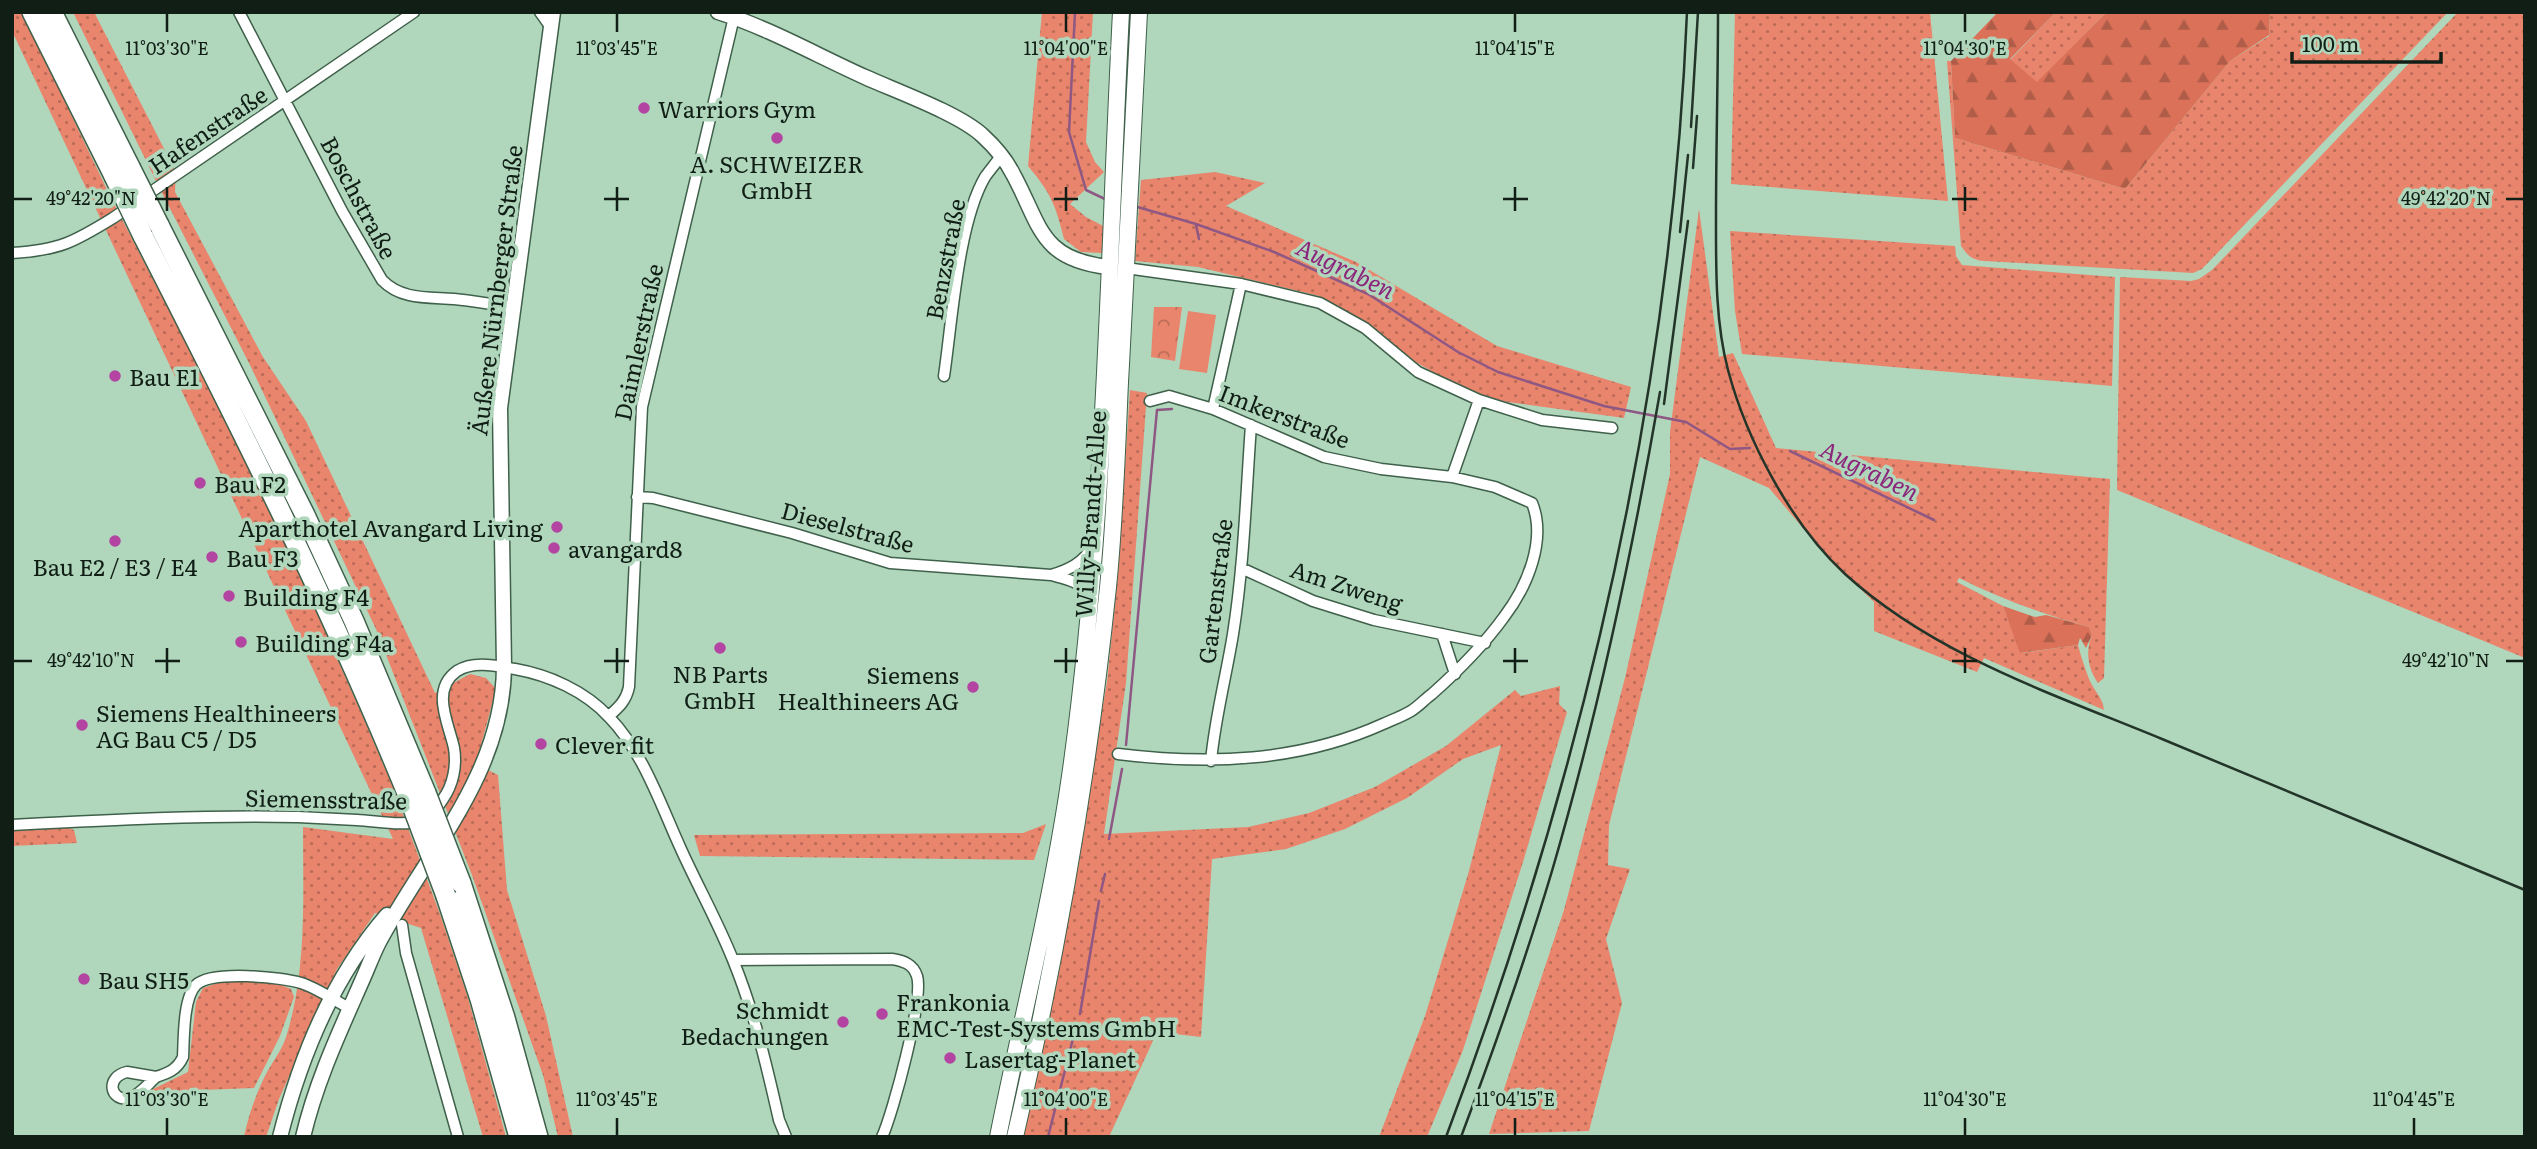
<svg xmlns="http://www.w3.org/2000/svg" width="2537" height="1149" viewBox="0 0 2537 1149" font-family="Literata,serif">
<defs>
<pattern id="grass-dots" width="8" height="8" patternUnits="userSpaceOnUse" patternTransform="scale(1.75)"><rect width="8" height="8" fill="#e9856c"/><path d="M2 2h.1M6 6h.1" fill="none" stroke="#bb6c58" stroke-width="1.8" stroke-linecap="round"/></pattern>
<pattern id="forest-firs" width="22" height="20" patternUnits="userSpaceOnUse" patternTransform="scale(1.75)"><rect width="22" height="20" fill="#da7158"/><path d="M5 1l3.5 6h-7zM16 11l3.5 6h-7z" fill="#af5c48"/></pattern>
<pattern id="park-crowns" width="20" height="18" patternUnits="userSpaceOnUse" patternTransform="scale(1.75)"><rect width="20" height="18" fill="#e9856c"/><path d="M2 6a3 3 0 1 1 6 0M12 15a3 3 0 1 1 6 0" fill="none" stroke="#bb6c58"/></pattern>
</defs>
<rect width="100%" height="100%" fill="#b0d6bc"/>
<path fill="url(#grass-dots)" d="M12,12H22L111,198L235,438L284,539L363,717L392,785L441,917L468,998L506,1137H483L421,928L375,913L337,969L279,1099L266,1137H244C248,1117 256,1094 265,1076C272,1062 283,1049 287,1034C307,968 303,895 303,827L393,839L12,31Z
M73,12H94L176,172L175,192L263,357L306,421L435,693L470,674L486,678L496,689L476,764L498,775L507,890L546,1016L573,1137H558L543,1075L472,875L376,629L249,363L159,187Z
M1042,12H1093L1086,142L1095,162L1104,172L1070,204L1086,217L1105,227L1102,253L1081,252L1064,239C1056,206 1051,193 1028,166Z
M1735,12H1930L1948,201L1731,184Z
M2056,12H2107L2037,83L2010,60Z
M2270,12H2448L2202,269L2193,273L1984,261C1972,260 1968,256 1961,246L1947,61H1951L1955,138L2125,189L2230,61L2269,36Z
M2458,12H2525V658L2117,490L2120,277L2191,281L2199,279L2212,270Z
M1215,172L1265,183L1226,206L1356,262L1497,346L1631,387L1624,418L1478,398L1407,357L1319,296L1198,267L1135,261L1141,180Z
M1699,209L1719,357L1733,353L1776,448L2110,479L2104,678L2098,683C2088,669 2085,651 2092,635L2089,627C2043,614 2001,599 1959,578L1957,582L2003,606L2021,653L2078,645C2081,657 2085,668 2089,679C2094,691 2103,698 2104,710L1984,658L1977,672L1874,631V602L1825,554L1769,488L1700,457L1609,825L1608,865L1630,869L1606,939L1622,1003L1589,1131L1489,1134L1564,910L1625,678L1670,474V432Z
M1730,231L1955,246L1956,256L1962,265L2115,277L2112,386L1742,354L1735,311Z
M1130,390L1147,393L1126,683L1104,834L1248,827L1309,813L1375,787L1446,746L1515,690L1521,696L1560,686L1559,704L1567,712L1523,862L1463,1050L1427,1137H1379L1425,1016L1469,871L1501,745L1463,759L1407,798L1345,829L1286,849L1212,859L1201,1037L1157,1032L1109,1137H1022L1060,967L1064,926L1107,682L1118,574Z
M1046,824L1034,860L700,856L694,835L1023,833Z
M68,828L74,830L77,843L12,846V831Z
M256,980L281,985L291,989L294,997L280,1036L254,1088L147,1092L188,1072L196,1002L203,988L224,981Z"/>
<path fill="url(#forest-firs)" d="M1998,12H2056L2010,59L2037,82L2107,12H2270L2269,35L2230,61L2125,189L1955,138L1951,61Z
M2003,606L2035,617L2046,615L2089,627L2092,635L2086,648L2080,638L2078,645L2020,653Z"/>
<path fill="url(#park-crowns)" d="M1154,307H1182L1175,361L1151,357Z"/>
<path fill="#e9856c" d="M1188,311L1216,315L1207,373L1179,369Z"/>
<g fill="none" stroke-linecap="round" stroke-linejoin="round">
<path stroke="#8e5784" stroke-width="2.5" d="M1075,12L1069,132L1086,190L1107,200
M1134,206L1196,224L1274,252L1368,294L1458,352L1498,372L1604,406L1686,422L1730,449L1750,448
M1196,225L1199,239
M1790,451L1934,520
M1126,745L1157,410L1172,409
M1109,839L1122,769
M1101,891L1105,874
M1080,1014L1099,901
M1048,1137L1076,1027"/>
<defs>
<path id="street" d="M239,12L342,211L382,280C401,300 428,297 454,299C474,301 493,304 513,308
M540,12L552,29
M12,253C60,250 74,242 113,218L414,12
M1126,268L1241,284L1320,303L1365,328L1418,372L1479,400L1542,420L1612,428
M944,376C952,322 958,223 985,177C990,170 996,163 1001,156
M1150,401L1169,396L1213,409L1324,457L1381,469L1452,477L1479,400
M1213,409L1241,284
M637,497L653,498L792,533L890,563L1051,575C1066,579 1081,581 1089,596
M1241,568L1313,601L1374,620L1485,643
M1051,575C1069,570 1083,563 1093,546
M1442,634L1455,674
M609,716C619,707 626,701 629,687L642,407L734,17
M1118,754C1208,765 1299,762 1383,724C1392,720 1403,716 1411,711C1419,706 1425,699 1432,694C1459,670 1483,646 1504,617C1527,587 1547,540 1532,503L1495,487L1452,477
M1211,761C1215,718 1226,677 1233,634C1244,565 1246,494 1251,425
M12,825C108,820 202,815 298,817C318,818 338,819 357,820C378,821 403,827 423,820C431,816 438,807 443,799C453,785 457,766 454,748C449,724 430,690 457,671C474,660 497,666 515,669C549,675 585,691 609,717C643,752 660,803 680,847C697,885 718,922 733,960C754,1011 767,1067 779,1120L786,1137
M402,925L406,953L458,1137
M733,960L892,959C904,961 913,964 917,976C924,998 893,1113 882,1137
M127,1072L156,1077C148,1084 139,1096 129,1098C110,1102 105,1077 127,1072Z
M156,1077C168,1073 177,1070 183,1057C184,1039 183,998 196,985C211,970 282,977 301,983C317,988 334,1000 349,1008"/>
<path id="secondary" d="M718,12C769,28 816,55 865,77C896,91 960,114 983,136C995,147 1006,160 1013,174C1041,225 1039,259 1108,267
M280,1137C300,1058 333,977 387,915
M303,1137C316,1082 339,1033 361,983C367,970 372,956 378,944C426,853 503,775 504,667L500,408L553,12"/>
<path id="primary" d="M998,1137C1023,1012 1055,888 1072,762C1106,514 1108,262 1121,12
M1015,1137C1057,955 1089,772 1108,587C1115,519 1117,450 1120,382C1127,259 1133,136 1139,12"/>
<path id="highway" d="M32,12L114,176
M52,12L130,167
M159,225L305,515L354,621L426,793
M143,236C238,422 332,609 411,803
M461,883L505,1018L538,1137
M446,896L480,999L519,1137"/>
</defs>
<use href="#street" stroke="#3f604a" stroke-width="13"/>
<use href="#secondary" stroke="#3f604a" stroke-width="17"/>
<use href="#primary" stroke="#3f604a" stroke-width="18"/>
<use href="#highway" stroke="#3f604a" stroke-width="22"/>
<use href="#street" stroke="#fff" stroke-width="10"/>
<use href="#secondary" stroke="#fff" stroke-width="14"/>
<use href="#primary" stroke="#fff" stroke-width="16"/>
<use href="#highway" stroke="#fff" stroke-width="19"/>
<path stroke="#233429" stroke-width="2.5" d="M1718,12C1718,80 1716,148 1716,216C1716,266 1715,321 1728,370C1747,441 1791,524 1845,574C1934,655 2053,694 2162,739C2283,789 2404,839 2525,890
M1691,127L1698,12
M1693,168L1697,116
M1680,232L1688,155
M1664,404L1688,221
M1446,1137C1582,776 1671,399 1687,12
M1461,1137C1494,1049 1525,961 1552,871C1598,714 1632,554 1660,392"/>
<defs>
<path id="highway-bridge" d="M130,167L159,225
M114,176L143,236
M426,793L461,883
M411,803L446,896"/>
</defs>
<use href="#highway-bridge" stroke="#3f604a" stroke-width="22" stroke-linecap="butt"/>
<use href="#highway-bridge" stroke="#fff" stroke-width="19"/>
</g>
<path fill="none" stroke="#101e15" stroke-width="2.5" d="M167,14V32M617,14V32M1066,14V32M1515,14V32M1965,14V32M167,187V211M617,187V211M1066,187V211M1515,187V211M1965,187V211M14,199H32M155,199H180M604,199H629M1054,199H1078M1503,199H1528M1952,199H1977M2506,199H2523M167,648V673M617,648V673M1066,648V673M1515,648V673M1965,648V673M14,661H32M155,661H180M604,661H629M1054,661H1078M1503,661H1528M1952,661H1977M2506,661H2523M167,1118V1135M617,1118V1135M1066,1118V1135M1515,1118V1135M1965,1118V1135M2414,1118V1135"/>
<g fill="#b444a1" stroke="#b0d6bc" stroke-width="2.5">
<circle cx="644" cy="108" r="7"/>
<circle cx="777" cy="138" r="7"/>
<circle cx="115" cy="376" r="7"/>
<circle cx="200" cy="483" r="7"/>
<circle cx="557" cy="527" r="7"/>
<circle cx="115" cy="541" r="7"/>
<circle cx="554" cy="548" r="7"/>
<circle cx="212" cy="557" r="7"/>
<circle cx="229" cy="596" r="7"/>
<circle cx="241" cy="642" r="7"/>
<circle cx="720" cy="648" r="7"/>
<circle cx="973" cy="687" r="7"/>
<circle cx="82" cy="725" r="7"/>
<circle cx="541" cy="744" r="7"/>
<circle cx="84" cy="979" r="7"/>
<circle cx="882" cy="1014" r="7"/>
<circle cx="843" cy="1022" r="7"/>
<circle cx="950" cy="1058" r="7"/>
</g>
<g text-anchor="middle" dominant-baseline="central" stroke-width="7" stroke-linejoin="round" paint-order="stroke">
<g font-size="23" fill="#101e15" stroke="#b0d6bc" text-anchor="start">
<text x="658" y="108">Warriors Gym</text>
<text x="777" y="163" text-anchor="middle">A. SCHWEIZER<tspan x="777" dy="26">GmbH</tspan></text>
<text x="129" y="376">Bau E1</text>
<text x="214" y="483">Bau F2</text>
<text x="543" y="527" text-anchor="end">Aparthotel Avangard Living</text>
<text x="568" y="548">avangard8</text>
<text x="226" y="557">Bau F3</text>
<text x="115" y="566" text-anchor="middle">Bau E2 / E3 / E4</text>
<text x="243" y="596">Building F4</text>
<text x="255" y="642">Building F4a</text>
<text x="720" y="673" text-anchor="middle">NB Parts<tspan x="720" dy="26">GmbH</tspan></text>
<text x="959" y="674" text-anchor="end">Siemens<tspan x="959" dy="26">Healthineers AG</tspan></text>
<text x="96" y="712">Siemens Healthineers<tspan x="96" dy="26">AG Bau C5 / D5</tspan></text>
<text x="555" y="744">Clever fit</text>
<text x="98" y="979">Bau SH5</text>
<text x="896" y="1001">Frankonia<tspan x="896" dy="26">EMC-Test-Systems GmbH</tspan></text>
<text x="829" y="1009" text-anchor="end">Schmidt<tspan x="829" dy="26">Bedachungen</tspan></text>
<text x="964" y="1058">Lasertag-Planet</text>
</g>
<g font-size="23" fill="#101e15" stroke="#b0d6bc">
<text transform="translate(207 129) rotate(-34)">Hafenstraße</text>
<text transform="translate(360 197) rotate(62)">Boschstraße</text>
<text transform="translate(944 259) rotate(-79)">Benzstraße</text>
<text transform="translate(495 290) rotate(-83)">Äußere Nürnberger Straße</text>
<text transform="translate(637 342) rotate(-78)">Daimlerstraße</text>
<text transform="translate(1285 415) rotate(21)">Imkerstraße</text>
<text transform="translate(1089 514) rotate(-86)">Willy-Brandt-Allee</text>
<text transform="translate(848 526) rotate(15)">Dieselstraße</text>
<text transform="translate(1347 585) rotate(18)">Am Zweng</text>
<text transform="translate(1214 591) rotate(-83)">Gartenstraße</text>
<text transform="translate(326 798) rotate(1)">Siemensstraße</text>
</g>
<g font-size="24" font-style="italic" fill="#8b257b" stroke="#b0d6bc">
<text transform="translate(1346 267) rotate(26)">Augraben</text>
<text transform="translate(1870 469) rotate(26)">Augraben</text>
</g>
</g>
<g font-size="18" text-anchor="middle" fill="#101e15" stroke="#b0d6bc" stroke-width="7" stroke-linejoin="round" paint-order="stroke">
<text x="167" y="55">11°03'30"E</text>
<text x="617" y="55">11°03'45"E</text>
<text x="1066" y="55">11°04'00"E</text>
<text x="1515" y="55">11°04'15"E</text>
<text x="1965" y="55">11°04'30"E</text>
<text x="91" y="205">49°42'20"N</text>
<text x="2446" y="205">49°42'20"N</text>
<text x="91" y="667">49°42'10"N</text>
<text x="2446" y="667">49°42'10"N</text>
<text x="167" y="1106">11°03'30"E</text>
<text x="617" y="1106">11°03'45"E</text>
<text x="1066" y="1106">11°04'00"E</text>
<text x="1515" y="1106">11°04'15"E</text>
<text x="1965" y="1106">11°04'30"E</text>
<text x="2414" y="1106">11°04'45"E</text>
</g>
<rect width="2537" height="1149" fill="none" stroke="#101e15" stroke-width="28"/>
<path d="M2292 52v10h149v-10" fill="none" stroke="#101e15" stroke-width="3.5"/>
<text x="2302" y="52" font-size="21" fill="#101e15" stroke="#b0d6bc" stroke-width="5" paint-order="stroke">100 m</text>
</svg>
